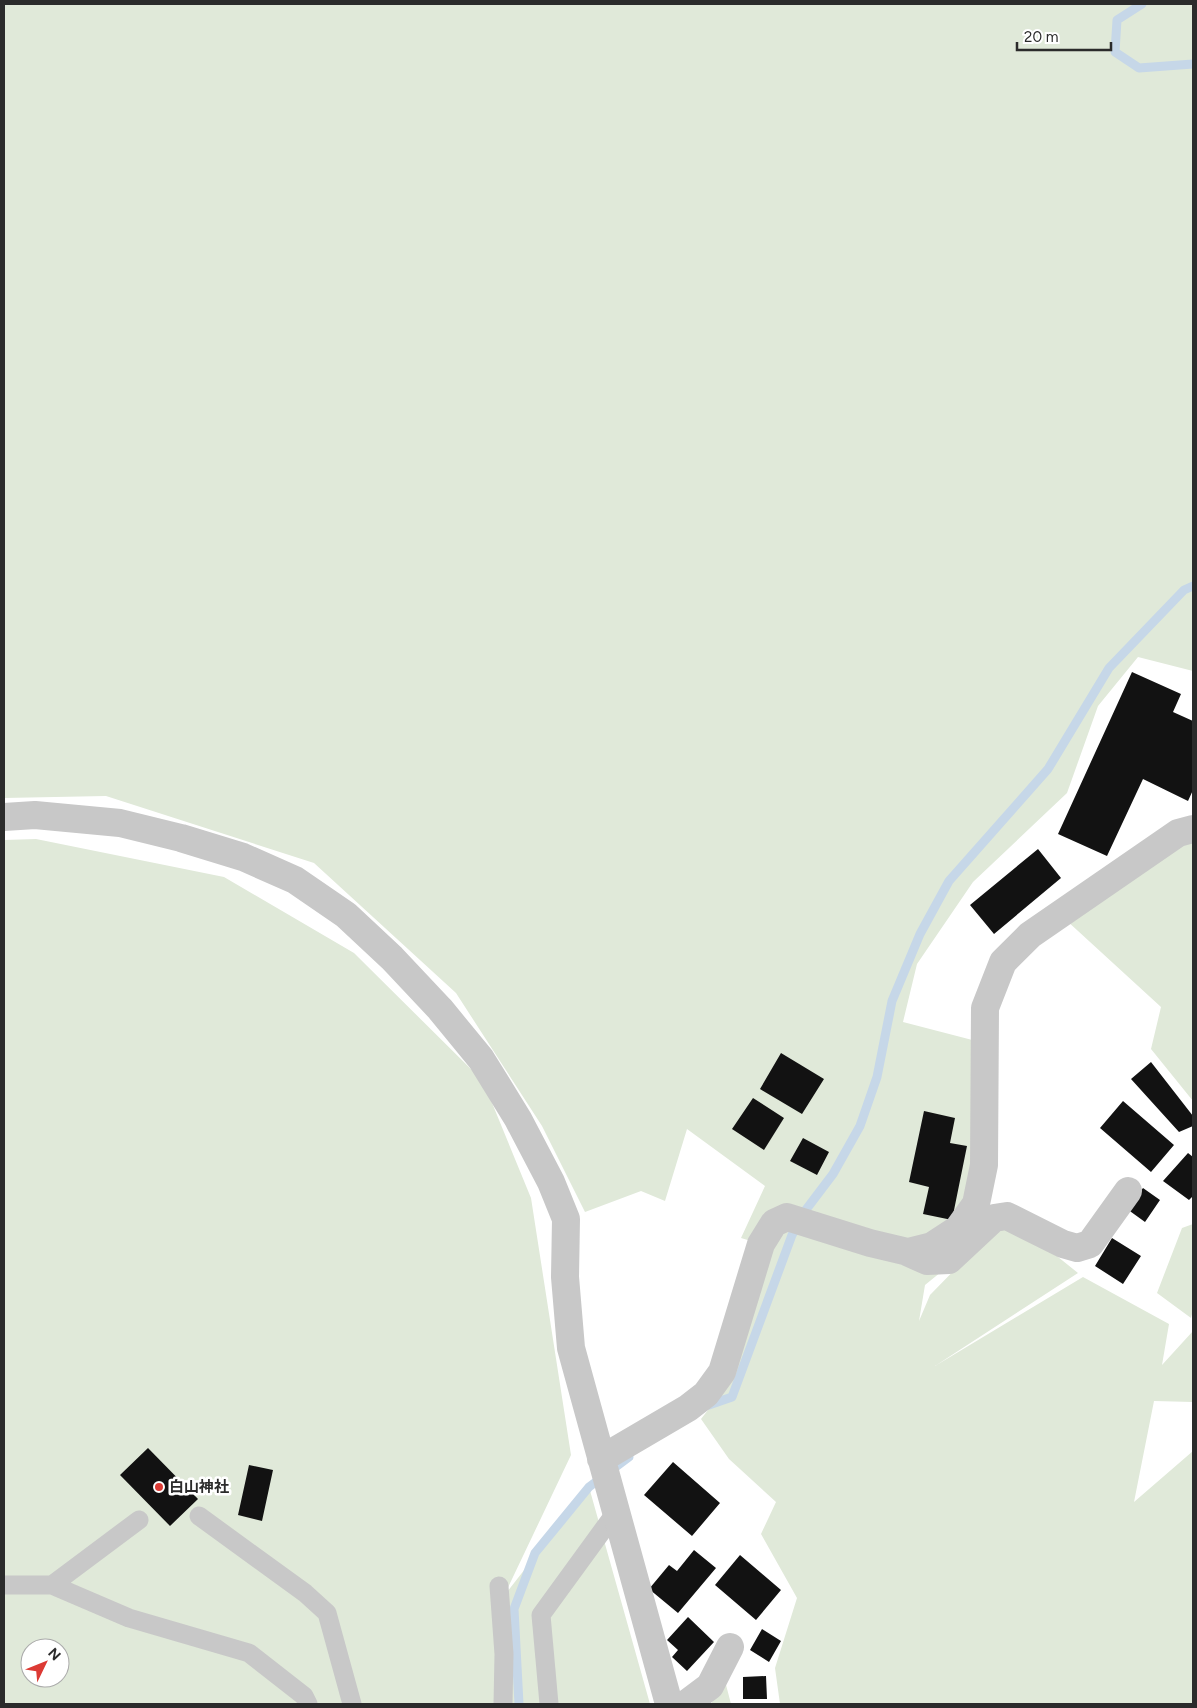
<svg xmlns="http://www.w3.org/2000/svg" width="1197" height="1708" viewBox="0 0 1197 1708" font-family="Figtree,'Noto Sans JP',sans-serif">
<rect width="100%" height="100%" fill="#fff"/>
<path fill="#e0e9d9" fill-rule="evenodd" d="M4,4H1193V671L1138,657L1098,706L1067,793L973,882L917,964L903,1022L980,1042L984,1161L941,1272L925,1285L919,1321L930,1295L1007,1216L1078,1273L935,1366L1083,1277L1169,1324L1162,1365L1193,1331V1402L1154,1401L1134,1502L1193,1451V1704H780L775,1668L797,1598L761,1534L776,1502L729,1459L701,1419L722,1392L761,1244L741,1238L765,1186L687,1129L665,1201L641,1191L585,1212L542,1126L456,993L314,863L106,796L4,798Z
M1193,838V1101L1151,1049L1161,1007L1066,920Z
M36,839L224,877L354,953L483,1081L531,1198L571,1455L504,1596L589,1487L650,1704H4V840ZM30,1648H60V1678H30Z
M1193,1224V1310L1191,1318L1157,1293L1182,1228Z
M725,1681L731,1704H711Z"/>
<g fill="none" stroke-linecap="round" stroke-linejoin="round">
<path stroke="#c6d7e8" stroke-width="9" d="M1142,4L1117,20L1115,52L1139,68L1193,64
M709,1405L732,1397L792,1235L805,1211L833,1174L860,1126L877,1077L892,1001L920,934L949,881L1048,769L1109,668L1184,590L1193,586
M519,1704L514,1609L535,1553L589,1487L629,1457"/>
</g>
<path fill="#121212" d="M1132,672L1181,694L1173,712L1193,721V790L1188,801L1143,779L1107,856L1058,834Z
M1038,849L1061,878L994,934L970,905Z
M781,1053L824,1079L802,1114L760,1089Z
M1151,1062L1193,1116V1126L1179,1132L1131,1079Z
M753,1098L784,1118L764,1150L732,1129Z
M1123,1101L1174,1145L1151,1172L1100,1128Z
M924,1111L955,1118L950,1143L967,1146L952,1220L923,1214L929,1187L909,1182Z
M803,1138L829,1152L817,1175L790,1161Z
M1188,1153L1193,1157V1196L1189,1200L1163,1181Z
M1143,1188L1160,1200L1145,1222L1127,1209Z
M1112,1238L1141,1256L1123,1284L1095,1266Z
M148,1448L198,1499L170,1526L120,1475Z
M673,1462L720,1503L692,1536L644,1495Z
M249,1465L273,1470L262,1521L238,1515Z
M694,1550L716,1568L678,1613L649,1589L669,1565L677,1571Z
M740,1555L781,1590L756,1620L715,1585Z
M688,1617L714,1642L687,1671L672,1657L678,1650L667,1640Z
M762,1629L781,1641L769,1662L750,1650Z
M766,1676L767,1699H743V1677Z"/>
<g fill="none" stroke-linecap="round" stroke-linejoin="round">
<path stroke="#c8c8c8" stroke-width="19" d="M199,1516L305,1593L327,1613L352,1704
M4,1585H52L129,1618L249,1653L304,1696L308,1704
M52,1585L139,1520
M499,1586L504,1654L503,1704
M549,1704L541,1615L616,1512"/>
<path stroke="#c8c8c8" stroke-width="28" d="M4,817L35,815L120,823L181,838L243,857L295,880L346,915L392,958L440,1009L481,1059L518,1119L551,1182L566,1219L565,1277L571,1348L669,1704
M909,1253L927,1261L949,1260L994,1218L1007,1216L1063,1244L1077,1248L1090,1244L1128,1191
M601,1459L688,1408L706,1394L722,1372L761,1244L774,1223L787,1217L870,1243L908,1252L932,1246L958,1229L976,1204L984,1165L985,1008L1003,962L1030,935L1178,833L1193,829
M686,1704L710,1686L730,1647"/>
</g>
<circle fill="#dc3a34" stroke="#fff" stroke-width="2" cx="159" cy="1487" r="5"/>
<g text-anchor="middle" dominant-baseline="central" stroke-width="5" stroke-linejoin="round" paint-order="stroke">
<g font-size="15" font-weight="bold" fill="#2b2b2b" stroke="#fff" text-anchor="start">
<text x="169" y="1487">白山神社</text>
</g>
</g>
<rect width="1197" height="1708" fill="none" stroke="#2b2b2b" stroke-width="10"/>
<g transform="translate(45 1663) rotate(47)"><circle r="24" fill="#ffffff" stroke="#aaaaaa"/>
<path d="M0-4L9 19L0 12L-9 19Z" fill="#dc3a34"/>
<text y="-8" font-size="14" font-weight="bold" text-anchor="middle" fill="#2b2b2b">N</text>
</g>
<path d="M1017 42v8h94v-8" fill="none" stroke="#2b2b2b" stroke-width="2.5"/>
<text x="1024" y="42" font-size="15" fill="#2b2b2b" stroke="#ffffff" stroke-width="4" paint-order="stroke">20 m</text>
</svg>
